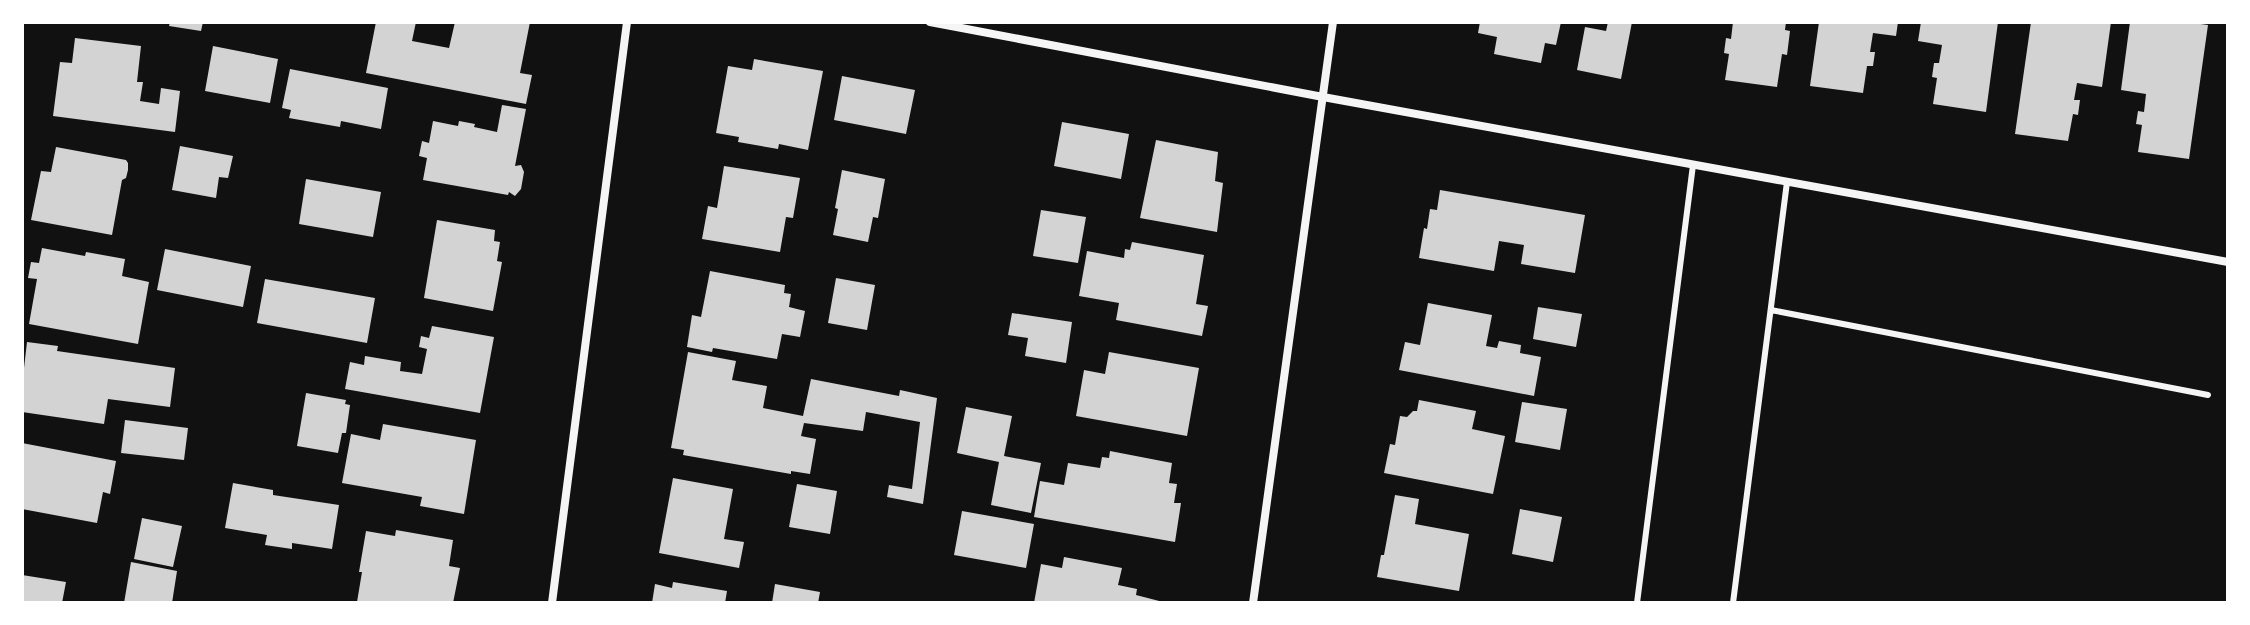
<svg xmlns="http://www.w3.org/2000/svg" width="2250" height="625" viewBox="0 0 2250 625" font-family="'Source Sans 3',sans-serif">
<rect width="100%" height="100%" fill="#111"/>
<path fill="#d3d3d3" d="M170,22H203L201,31L169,26Z
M376,22H416L412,41L449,48L455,22H530L520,73L532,75L526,104L366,73Z
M1480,22H1561L1556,45L1545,43L1541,63L1494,54L1497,37L1478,33Z
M1608,22H1632L1621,79L1577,70L1585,27L1606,31Z
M1733,22H1786L1785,30L1790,31L1787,55L1782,54L1777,87L1725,80L1729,54L1724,53L1726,38L1731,39Z
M1819,22H1898L1896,36L1873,33L1870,52H1875L1873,66H1867L1863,93L1810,86Z
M1921,22H1998L1986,112L1933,104L1937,78L1932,77L1934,63H1939L1942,45L1918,41Z
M2031,22H2111L2102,87L2077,83L2074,100H2080L2078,115L2073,114L2068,141L2015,134Z
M2130,22H2186L2208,25L2189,159L2138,152L2142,125L2136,124L2138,111L2144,112L2146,94L2121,90Z
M75,38L141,46L137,82H143L140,101L159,104L161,88L180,91L175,132L53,116L60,62L72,63Z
M213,46L278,59L270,103L205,91Z
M754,59L823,71L808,150L779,144L778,149L738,142L739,137L716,133L728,66L752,70Z
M290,69L388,88L381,129L341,121L340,127L289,118L291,110L282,108Z
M842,76L915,90L906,134L834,120Z
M502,105L526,109L515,166L521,165L524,172L521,189L515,196L509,192L508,195L423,180L427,158L419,156L422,141L429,143L433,121L458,126L459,121L475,124L474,127L497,132Z
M1062,122L1129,134L1121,179L1054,166Z
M1156,140L1218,152L1215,181L1223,183L1217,232L1140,218Z
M180,146L233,156L228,178L219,177L216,198L172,190Z
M56,147L126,160L128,163V170L126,178L122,180L112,235L31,220L41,171L51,172Z
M724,166L800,178L793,218L786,217L780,252L702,239L708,206L717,208Z
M842,170L885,179L878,218L873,217L868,242L833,235L838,209L835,208Z
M306,179L381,192L373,237L299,224Z
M1440,190L1585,215L1575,273L1521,264L1524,245L1499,241L1494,271L1419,258L1424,228L1427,229L1430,209L1437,210Z
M1041,210L1086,217L1078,263L1033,256Z
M437,220L495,230L494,241L500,242L497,261L502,262L493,311L424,298Z
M1132,242L1204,255L1196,304L1208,306L1202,336L1116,320L1119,303L1079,296L1087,251L1124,258L1125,249L1130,250Z
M42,248L85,256L86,252L125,259L122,276L149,282L138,344L29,324L37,279L28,278L31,262L39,263Z
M165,249L251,266L243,307L157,290Z
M710,271L785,285L784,293L791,294L789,307L805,311L800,337L782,334L777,359L713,348L712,352L687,347L692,315L701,317Z
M836,278L875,285L867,330L828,323Z
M265,279L375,298L367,343L257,323Z
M1428,303L1492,315L1486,346L1497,348L1499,341L1521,345L1520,353L1541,357L1534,396L1399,370L1405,342L1420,345Z
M1538,307L1582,314L1576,347L1533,339Z
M1012,313L1072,322L1066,363L1025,356L1028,338L1008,335Z
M432,326L494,337L480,413L345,389L350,362L364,365L365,356L401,362L400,371L422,374L427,349L419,347L421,336L429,338Z
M27,342L58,346L57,351L175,368L170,407L108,399L104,424L22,412V367L24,368Z
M688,352L736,361L732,380L767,386L763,408L803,416L811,379L899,396L900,390L937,398L923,504L887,497L889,485L912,489L920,422L866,412L863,431L804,423L801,436L816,439L810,474L791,471V474L683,455L684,450L671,448Z
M1109,352L1199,368L1187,436L1076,416L1084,370L1105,374Z
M306,393L346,400L345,404L350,405L346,433H342L338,453L297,446Z
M1419,400L1476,411L1472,429L1505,436L1493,494L1384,473L1390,444L1395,445L1400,416L1407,417L1413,411H1417Z
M1522,402L1567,409L1560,450L1515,442Z
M966,407L1012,416L1004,456L1041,463L1031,513L991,505L999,462L957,453Z
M125,420L188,428L184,460L121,453Z
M383,424L476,440L464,514L420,506L422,497L342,483L351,434L380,440Z
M22,443L116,461L110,494L103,492L97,523L22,509Z
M1110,451L1172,463L1169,483L1177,484L1174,503H1181L1175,542L1034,517L1040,481L1064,485L1068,463L1100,468L1102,457L1109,458Z
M673,478L733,489L724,539L744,542L739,568L659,553Z
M233,483L273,490V495L339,505L332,549L292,543V549L265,545L267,535L225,528Z
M797,484L837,491L830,534L789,527Z
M1395,495L1419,499L1415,524L1469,534L1459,591L1377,577L1381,555H1384Z
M1520,509L1562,517L1553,562L1512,554Z
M962,511L1034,524L1026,568L954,555Z
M142,518L182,526L173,567L134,559Z
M396,530L453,540L449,566L460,568L453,603L357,602L362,572H359L366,531L395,536Z
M1064,557L1122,568L1118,585L1137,589L1136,595L1167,603H1034L1041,564L1062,568Z
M131,562L177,571L172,603H124Z
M22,575L66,582L62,603H22Z
M673,582L727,591L725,603H652L655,584L672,588Z
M775,584L820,592L818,603H772Z"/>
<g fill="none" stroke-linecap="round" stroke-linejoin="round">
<path stroke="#f5f5f5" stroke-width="6" d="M1771,310L2208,395
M1637,603L1693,165
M1733,603L1787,182"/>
<path stroke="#f5f5f5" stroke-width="8" d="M930,22L1323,97L2228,262
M552,603L627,22
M1253,603L1333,22"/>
</g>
<rect width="2250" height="625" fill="none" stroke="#ffffff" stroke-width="48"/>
</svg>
